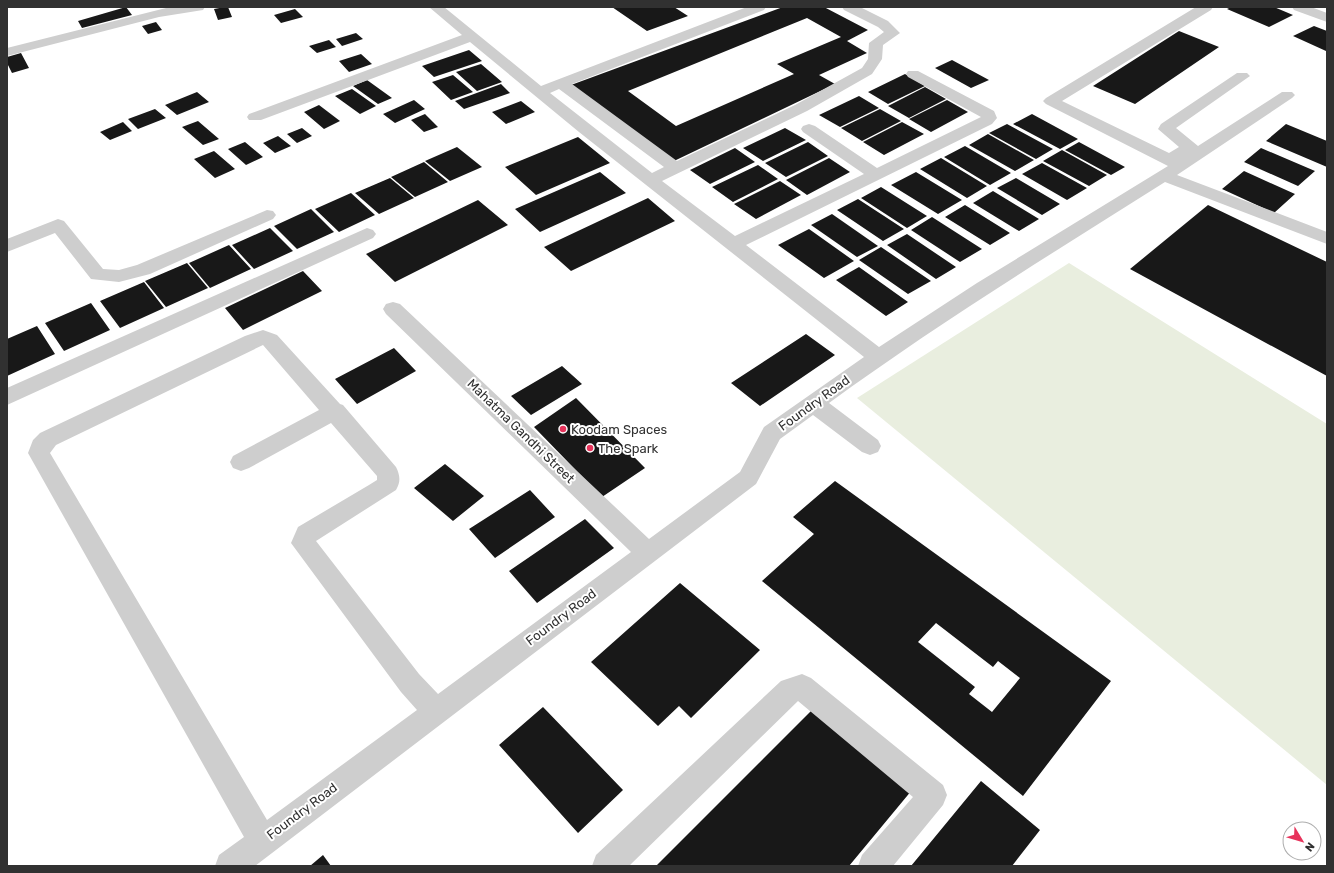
<svg xmlns="http://www.w3.org/2000/svg" width="1334" height="873" viewBox="0 0 1334 873" font-family="Rubik,sans-serif">
<rect width="100%" height="100%" fill="#fff"/>
<path fill="#e9eedf" d="M1069,263L1327,424V785L857,398Z"/>
<path fill="#181818" fill-rule="evenodd" d="M126,7L132,15L82,28L78,21Z
M225,7H228L232,17L218,20L214,9Z
M612,7H674L688,16L647,31Z
M783,7H824L868,30L847,41L867,53L819,75L835,84L674,161L571,85ZM807,18L841,37L777,64L794,74L676,126L628,91Z
M1231,7H1274L1293,15L1269,27L1227,9Z
M295,9L303,17L281,23L274,15Z
M156,22L162,30L148,34L142,26Z
M1314,26L1327,31L1326,51L1293,36Z
M1179,31L1219,47L1135,104L1093,86Z
M356,33L363,39L342,46L336,39Z
M329,40L336,47L317,53L309,46Z
M469,50L482,61L434,77L422,66Z
M21,53L29,68L12,73L7,63V57Z
M361,54L372,64L349,72L339,61Z
M952,60L989,80L971,88L935,68Z
M481,64L502,82L477,91L456,72Z
M905,74L925,86L888,104L868,92Z
M453,75L473,92L451,100L432,82Z
M367,80L392,98L378,104L353,86Z
M501,84L510,93L464,109L455,101Z
M925,87L946,99L909,118L888,106Z
M352,89L376,106L360,114L335,96Z
M197,92L209,102L177,115L165,105Z
M859,96L879,108L840,127L819,115Z
M414,100L425,109L395,123L383,114Z
M947,100L968,112L931,132L909,119Z
M521,101L535,112L506,124L492,112Z
M319,105L340,121L324,129L304,112Z
M155,109L166,118L138,129L128,119Z
M880,109L901,121L862,141L841,128Z
M425,114L438,127L424,132L411,120Z
M1032,114L1078,139L1060,149L1013,124Z
M198,121L219,139L203,145L182,127Z
M123,122L132,131L110,140L100,132Z
M902,122L924,134L884,155L863,142Z
M1007,124L1053,149L1036,159L989,133Z
M1286,124L1327,141V167L1266,141Z
M302,128L312,136L297,143L287,134Z
M785,128L806,140L763,161L743,148Z
M988,134L1034,160L1015,171L969,145Z
M278,136L291,146L275,153L263,143Z
M578,137L610,163L536,195L505,167Z
M245,142L263,157L246,165L228,149Z
M808,142L828,156L786,177L765,163Z
M1079,142L1125,167L1111,175L1065,150Z
M965,146L1011,173L990,185L944,157Z
M457,147L482,167L450,181L425,161Z
M735,148L755,162L710,184L690,170Z
M1261,148L1315,171L1298,186L1244,162Z
M1062,150L1107,175L1089,186L1043,161Z
M214,151L235,169L215,178L194,159Z
M829,158L850,172L807,195L786,180Z
M941,158L987,186L967,198L920,169Z
M424,162L448,182L415,197L391,177Z
M1042,163L1087,188L1067,200L1022,174Z
M758,165L778,179L733,202L712,187Z
M1244,171L1295,194L1274,213L1222,189Z
M600,172L626,193L540,232L515,209Z
M916,172L962,200L938,214L891,185Z
M390,178L414,198L379,214L355,193Z
M1016,178L1060,204L1042,215L997,188Z
M780,181L801,195L756,219L734,204Z
M881,187L927,216L907,228L861,198Z
M993,191L1039,219L1019,231L973,203Z
M351,193L375,215L339,232L315,209Z
M648,198L675,221L571,271L544,247Z
M858,199L904,229L883,241L837,210Z
M478,200L508,225L395,282L366,254Z
M965,205L1010,233L990,245L945,217Z
M1208,205L1327,262V376L1130,269Z
M311,209L334,232L297,249L274,226Z
M832,214L878,246L857,257L811,225Z
M932,217L982,249L960,262L911,230Z
M270,228L293,251L254,269L232,245Z
M809,229L854,261L824,278L778,245Z
M907,234L956,267L936,279L887,245Z
M229,245L251,269L210,288L189,263Z
M881,247L931,281L908,294L859,260Z
M187,263L208,288L166,307L145,281Z
M859,267L908,302L886,316L836,280Z
M303,271L322,291L243,330L225,308Z
M144,282L164,308L120,328L100,301Z
M91,303L110,330L64,351L45,323Z
M37,326L55,354L7,376V339Z
M806,334L835,355L760,406L731,383Z
M394,348L416,371L357,404L335,379Z
M562,366L582,384L531,415L511,396Z
M576,398L645,468L602,497L534,427Z
M445,464L484,496L453,521L414,488Z
M835,481L1111,681L1023,796L762,581L814,534L793,517ZM936,623L993,667L998,661L1020,678L992,712L969,694L975,687L918,642Z
M530,490L555,517L495,558L469,529Z
M585,519L614,548L537,603L509,571Z
M680,583L760,650L691,718L679,706L658,726L591,662Z
M543,707L623,790L578,833L499,745Z
M814,708L912,790L849,866H656Z
M981,781L1040,830L1012,866H911Z
M323,855L331,866H310Z"/>
<g fill="none" stroke-linecap="round" stroke-linejoin="round">
<path fill="#cecece" fill-rule="evenodd" d="M170,7H205L203,10L159,17L7,56V48Z
M429,7H444L541,86L747,7H766L764,10L572,84L677,161L795,105L862,68L868,59L869,43L884,32L878,27L844,10L842,7H860L888,21L900,33L883,45L882,59L872,74L807,111L662,181L735,236L864,174L803,132L801,129L803,126L809,124L815,126L877,168L981,117L908,77L906,74L908,71H918L994,111L997,118L992,124L746,245L879,347L977,283L1168,166L1046,104L1043,101L1046,98L1196,7H1213L1211,10L1062,101L1169,153L1179,147L1158,129L1161,124L1237,73H1247L1250,76L1176,128L1198,146L1282,92H1292L1295,95L1292,98L1177,175L1327,232V244L1165,182C1051,254 937,324 829,403L878,440L881,446L878,452L870,455L862,452L813,415L780,439L756,484L255,866H215L219,855L244,837L28,453L33,440L40,433L245,336L263,330L277,335L340,404L343,405L396,467C400,475 401,482 396,490L316,541L419,674L438,694L631,552L386,314L383,309L386,304L393,302L400,304L649,539L740,472L764,427L864,357L579,132L470,42L261,120H249L247,117L249,114L462,35ZM559,89L664,167L652,173L550,93ZM263,345L319,410L233,456L230,462L233,468L241,471L249,468L331,423L377,476V480L369,485L298,527L291,543L401,692L417,710L267,820L50,453L56,445Z
M1292,7H1311L1327,13V22L1294,10Z
M267,210L273,211L276,215L273,219L150,274L119,282L91,279L55,233L7,252V239L58,219L64,221L103,269L119,270L137,265Z
M367,228L373,230L376,234L373,238L7,405V388Z
M802,674L811,678L943,785L947,795L943,805L893,866H858L862,855L913,797L798,701L629,866H592L596,855L781,681Z"/>
</g>
<g fill="#e7335b" stroke="#fff" stroke-width="1.5">
<circle cx="563" cy="429" r="4"/>
<circle cx="590" cy="448" r="4"/>
</g>
<g text-anchor="middle" dominant-baseline="central" stroke-width="4" stroke-linejoin="round" paint-order="stroke">
<g font-size="13" fill="#313131" stroke="#fff">
<text transform="translate(814 403) rotate(-36)">Foundry Road</text>
<text transform="translate(521 431) rotate(44)">Mahatma Gandhi Street</text>
<text transform="translate(561 617) rotate(-37)">Foundry Road</text>
<text transform="translate(302 811) rotate(-37)">Foundry Road</text>
</g>
<g font-size="13" fill="#313131" stroke="#fff" text-anchor="start">
<text x="571" y="429">Koodam Spaces</text>
<text x="598" y="448">The Spark</text>
</g>
</g>
<rect width="1334" height="873" fill="none" stroke="#313131" stroke-width="16"/>
<g transform="translate(1302 841) rotate(128)"><circle r="19" fill="#ffffff" stroke="#adadad"/>
<path d="M0-3L7 15L0 10L-7 15Z" fill="#e7335b"/>
<text y="-6" font-size="11" font-weight="bold" text-anchor="middle" fill="#313131">N</text>
</g>
</svg>
